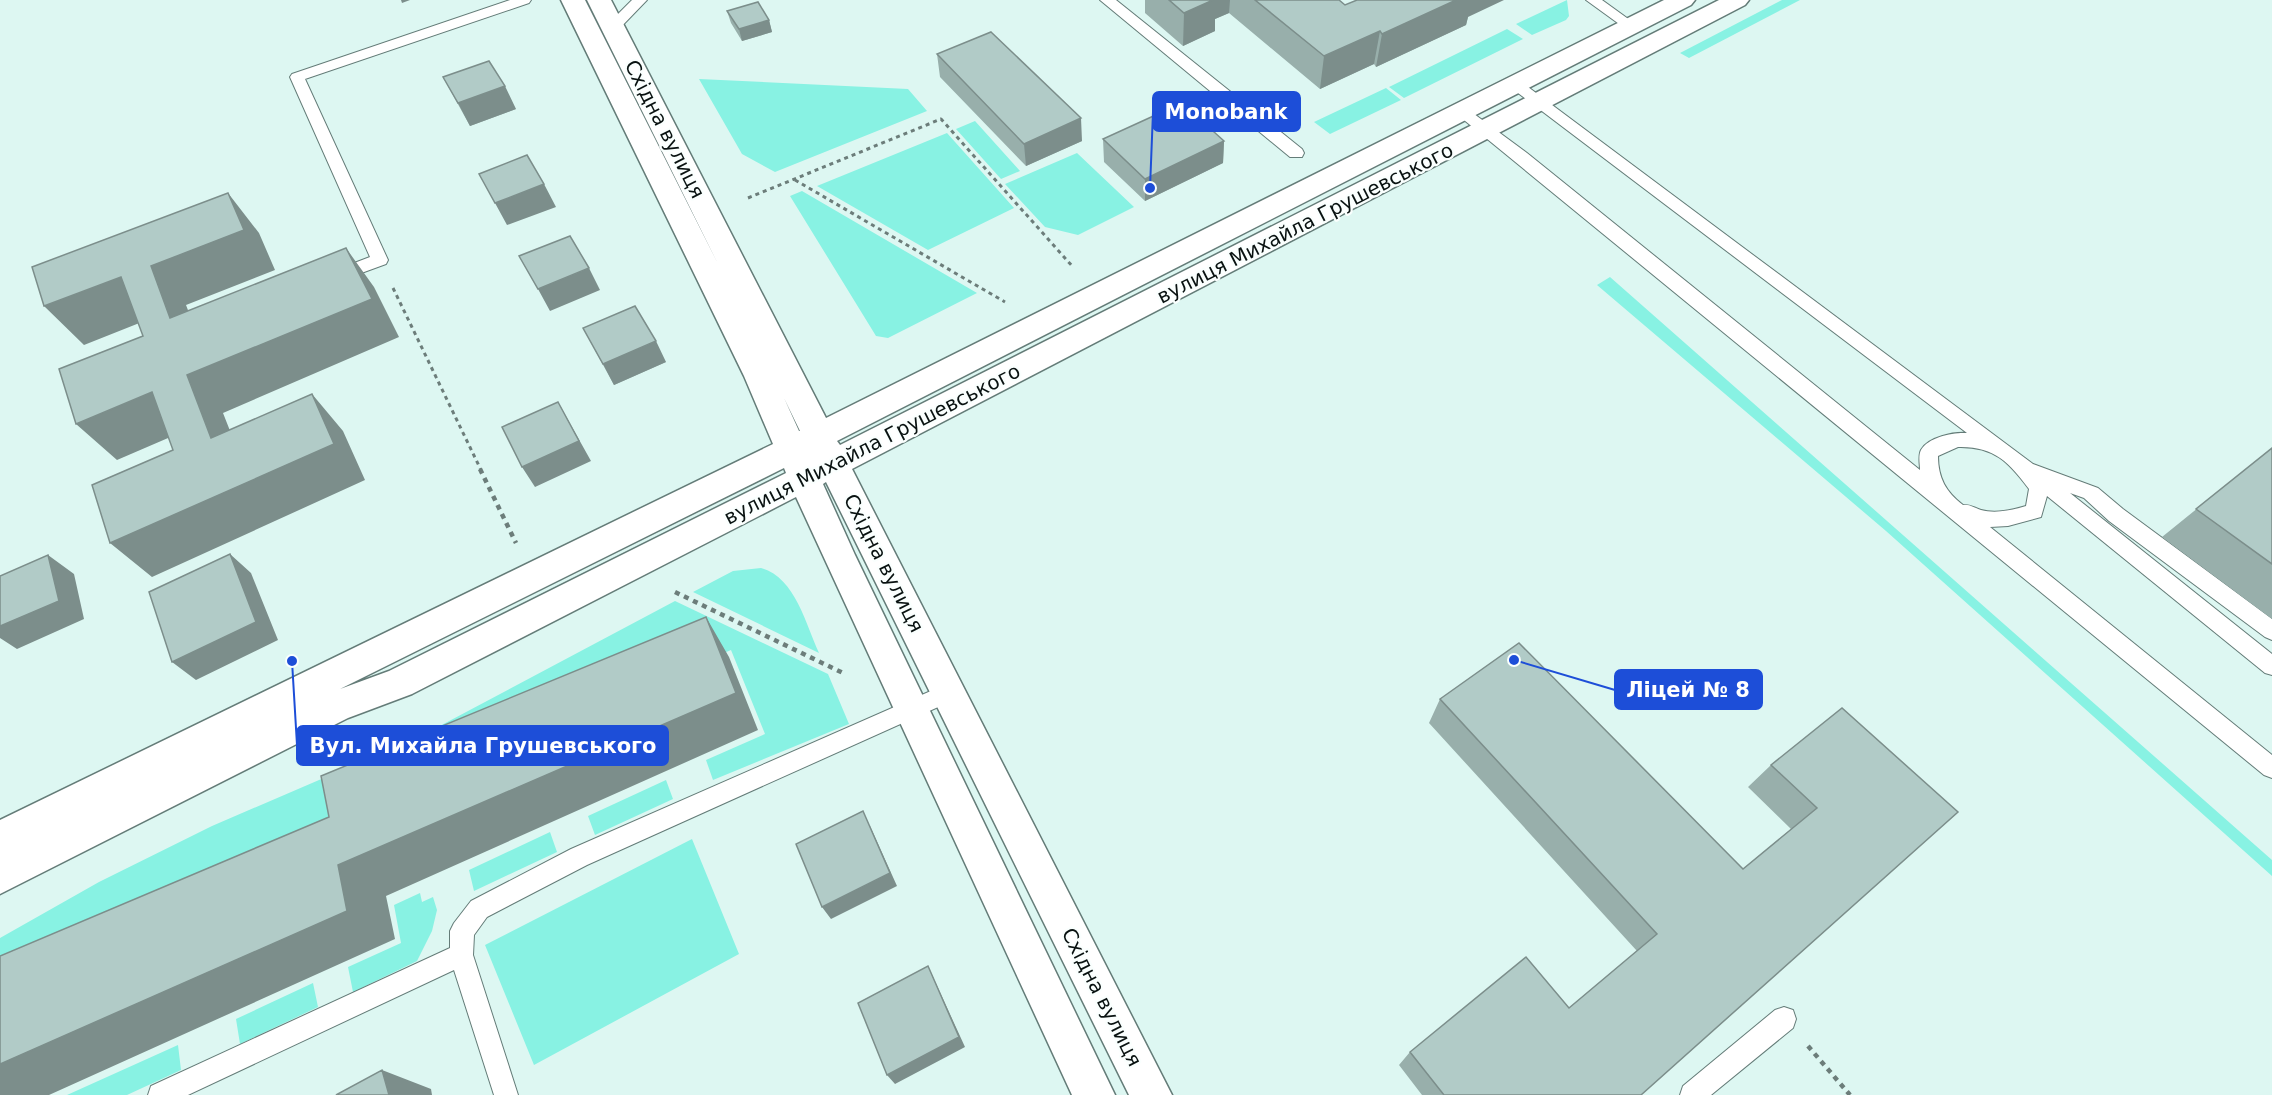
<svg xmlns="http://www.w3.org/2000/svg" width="2272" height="1095" viewBox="0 0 2272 1095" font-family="'DejaVu Sans',sans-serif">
<rect width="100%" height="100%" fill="#ddf7f2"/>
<path fill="#88f2e3" d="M1567,0L1569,16L1566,20L1532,35L1516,24Z
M1782,0H1800L1689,58L1680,53Z
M1507,29L1523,39L1404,98L1389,87Z
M699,79L908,89L927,111L775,172L742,154Z
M1386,88L1401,100L1330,134L1314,122Z
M975,121L1020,171L1001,179L956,129Z
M947,133L1014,208L928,250L817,186Z
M1077,153L1134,207L1078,235L1045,227L1005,184Z
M802,191L977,293L888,338L876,336L790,196Z
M1610,277L2272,860V876L1886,531L1597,285Z
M761,568C795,577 806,625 819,653L693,592L733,571Z
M675,601L828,674L849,724L713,780L706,760L765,734L731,650L361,809L0,1009V938L99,882L212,826L419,737Z
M666,780L673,799L595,835L588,816Z
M550,832L557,852L474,891L469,870Z
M692,839L739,954L534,1065L485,945Z
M420,893L422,902L433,897L437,910L432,931L417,961L353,992L348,967L401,943L394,905Z
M313,983L318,1007L240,1044L236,1019Z
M178,1045L181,1070L127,1095H67Z"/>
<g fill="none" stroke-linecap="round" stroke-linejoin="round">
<defs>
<path id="service" d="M510,0H531L529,3L305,79L388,260L386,264L334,283L328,281L326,277L328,273L370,257L290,77L292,74Z
M632,0H647L618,30H608L606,27L608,24Z
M1100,0H1116L1302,149L1304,153L1302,157H1290Z
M1586,0H1602L1638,26L1636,29H1626Z
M1515,79L1520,81L2033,464L2098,488L2123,509L2272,619V640L2265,637L2109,521L2084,498L2070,493L2272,654V675L2265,673L2047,496L2041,517L2008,526L1990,527L2272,755V778L2264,775L1453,111L1456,108H1466L1527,153L1920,470C1920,464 1918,456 1921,450C1928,437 1954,432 1967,433L1510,87L1508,84ZM1958,447C1994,446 2009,462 2029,489L2026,506C2012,510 1996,514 1981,510C1974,508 1970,504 1963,505C1946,492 1938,478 1938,456Z
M949,683L956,685L959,692L956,699L587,865L487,917L474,935L473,955L518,1095H494L454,970L188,1095H148L151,1086L450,948V931L454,923L471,901L571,849Z
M1784,1007L1793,1010L1796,1019L1793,1028L1711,1095H1680L1683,1086L1775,1010Z"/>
<path id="secondary" d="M561,0H585L717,262L587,0H611L826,418L1664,0H1695L1691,5L837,441L840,445L1719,0H1749L1745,5L852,469L1172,1095H1129L826,482L823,484L855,555L1115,1095H1072L796,497L412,694L348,718L0,894V820L773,444L744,376ZM784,398L800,431H799ZM784,468L786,473L389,671L340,689Z"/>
</defs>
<use href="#service" stroke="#647c78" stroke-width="2"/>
<use href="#secondary" stroke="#647c78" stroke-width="3"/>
<path stroke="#6c7d7a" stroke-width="3" stroke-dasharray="4 4" stroke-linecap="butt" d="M795,180L1005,302
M748,198L941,119L1073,267
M393,288L481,470"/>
<path stroke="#6c7d7a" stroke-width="4.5" stroke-dasharray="5 5" stroke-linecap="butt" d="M480,469L516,543
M675,592L843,673
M1808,1046L1850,1095"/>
<use href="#service" fill="#fff" fill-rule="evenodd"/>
<use href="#secondary" fill="#fff" fill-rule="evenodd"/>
</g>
<path fill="#98afab" d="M1145,0H1339L1345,5L1468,17L1466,25L1376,67L1374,64L1320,89L1229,13L1215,19V31L1183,46L1145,13Z
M727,11L769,20L772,32L742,41L731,23Z
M937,54L1082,141L1026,166L940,77Z
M443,77L516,109L470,126Z
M1103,139L1224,141L1223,163L1145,201L1104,162Z
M583,328L666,362L614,385Z
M2272,448V619L2162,537Z
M1440,699L1743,869L1791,829L1748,787L1771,765L1958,812L1641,1095H1422L1399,1065L1410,1052L1569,1008L1637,951L1429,723Z"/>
<path fill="#7c8e8b" d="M401,0H410L402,3Z
M1207,0H1230L1229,13L1215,19V31L1183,46L1184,13Z
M1456,0H1504L1468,17L1466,25L1376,67L1382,34Z
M769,20L772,32L742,41L739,29Z
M1380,31L1374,64L1320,89L1324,56Z
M505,86L516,109L470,126L458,103Z
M1081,118L1082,141L1026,166L1024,144Z
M1224,141L1223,163L1145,201V179Z
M544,184L556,207L507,225L495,203Z
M228,193L259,233L275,270L186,305L206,357L170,318L151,266Z
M346,248L374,287L399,337L223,413L247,474L211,438L187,375Z
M589,268L600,290L550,311L538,289Z
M121,277L157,316L84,345L44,306Z
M656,341L666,362L614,385L603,364Z
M152,392L189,429L117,460L76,424Z
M312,394L343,431L365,480L152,577L110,543Z
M558,402L591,461L535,487L522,467Z
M230,554L251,573L278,640L196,680L172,662Z
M48,555L74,574L84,619L17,649L0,638V626Z
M706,617L729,657L758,730L386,896L395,939L49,1095H0V1064L338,865Z
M870,826L897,886L831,919L822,907Z
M928,966L965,1047L895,1084L887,1075Z
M382,1070L431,1089L432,1095H389Z"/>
<path fill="#b1cbc7" stroke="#7c8e8b" stroke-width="1.5" d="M1169,0H1213L1184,13Z
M1255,0H1339L1345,5L1357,0H1456L1382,34L1380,31L1324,56Z
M758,2L769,20L739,29L727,11Z
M991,32L1081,118L1024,144L937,54Z
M489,61L505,86L458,103L443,77Z
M1182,103L1224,141L1145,179L1103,139Z
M527,155L544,184L495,203L479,174Z
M228,193L244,230L151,266L170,318L346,248L372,299L187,375L211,438L312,394L334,444L110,543L92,485L173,450L152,392L76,424L59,369L143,336L121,277L44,306L32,267Z
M570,236L589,268L538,289L519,256Z
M635,306L656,341L603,364L583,328Z
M558,402L579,441L522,467L502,427Z
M2272,448V564L2196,509Z
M230,554L256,622L172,662L149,592Z
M48,555L59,601L0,626V576Z
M706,617L736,693L338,865L347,911L0,1064V956L329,817L321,776Z
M1519,643L1743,869L1817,808L1771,765L1842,708L1958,812L1641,1095H1444L1410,1052L1526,957L1569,1008L1657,934L1440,699Z
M863,811L890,873L822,907L796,844Z
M928,966L959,1037L887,1075L858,1003Z
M382,1070L389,1095H336Z"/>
<g text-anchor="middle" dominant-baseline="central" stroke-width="4.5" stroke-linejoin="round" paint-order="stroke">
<g font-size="20" fill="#091211" stroke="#fafffe">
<text transform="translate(665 129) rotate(63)">Східна вулиця</text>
<text transform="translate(1305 223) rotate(-27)">вулиця Михайла Грушевського</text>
<text transform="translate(872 444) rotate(-27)">вулиця Михайла Грушевського</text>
<text transform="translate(884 563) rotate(63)">Східна вулиця</text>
<text transform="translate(1102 997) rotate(63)">Східна вулиця</text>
</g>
</g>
<path fill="none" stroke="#1d4ed8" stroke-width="2" d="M1150 188L1153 112M1514 660L1615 690M292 661L297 745"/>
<g fill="#1d4ed8" stroke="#fafffe" stroke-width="2">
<circle cx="1150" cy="188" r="6"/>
<circle cx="1514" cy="660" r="6"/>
<circle cx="292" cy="661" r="6"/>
</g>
<g fill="#1d4ed8" stroke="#1d4ed8" stroke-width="2">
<rect x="1153" y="92" width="147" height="39" rx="6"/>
<rect x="1615" y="670" width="147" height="39" rx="6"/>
<rect x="297" y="726" width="371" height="39" rx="6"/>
</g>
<g font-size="21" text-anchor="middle" font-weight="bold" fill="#fff">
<text x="1226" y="119">Monobank</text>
<text x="1688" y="697">Ліцей № 8</text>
<text x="483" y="753">Вул. Михайла Грушевського</text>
</g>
</svg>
